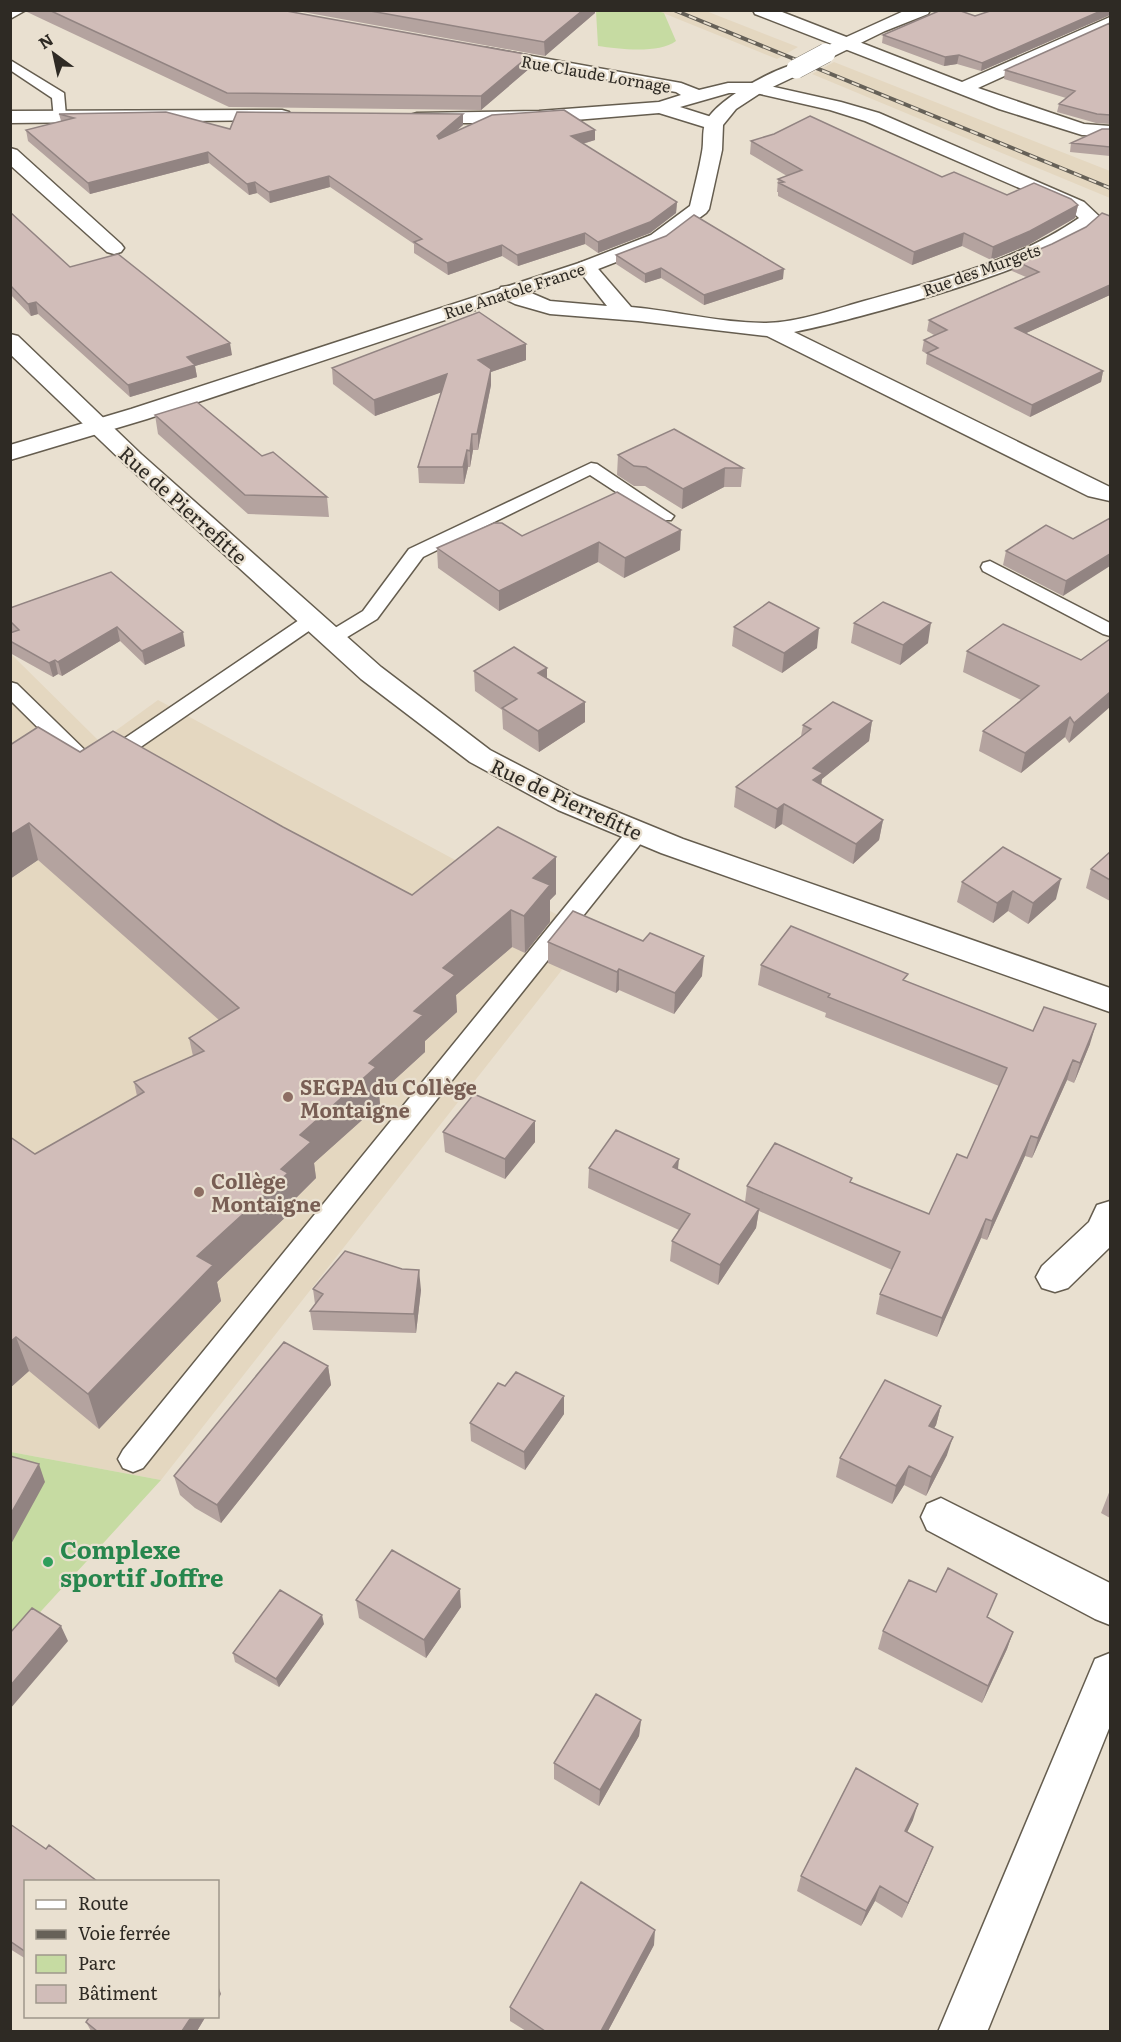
<svg xmlns="http://www.w3.org/2000/svg" width="1121" height="2042" viewBox="0 0 1121 2042" font-family="Literata,serif">
<rect width="100%" height="100%" fill="#e9e0d0"/>
<path fill="#e4d7c0" d="M658,11H706L798,47L777,59Z
M834,62L1110,171V198L812,74Z
M10,653L100,742L158,700L591,933L161,1480L11,1452Z"/>
<path fill="#c6dba2" d="M596,11H658L664,13L676,41C659,54 619,49 598,46Z
M11,1452L161,1480L11,1644Z"/>
<g fill="none" stroke-linecap="round" stroke-linejoin="round">
<defs>
<path id="service" d="M10,10H26L10,19Z
M10,60L64,93L66,116L64,119H54L52,98L10,70Z
M591,463L597,464L674,516L671,520H659L590,475L423,557L377,619L339,642H325L322,638L325,634L363,611L409,549Z
M990,561L1110,623V636L1103,634L983,571L981,567L983,563Z
M312,614L319,616L322,620L319,624L100,775L93,777L86,775L10,700V682L17,684L94,759L305,616Z
M638,825L646,827L649,832L646,837L143,1468L133,1472L123,1468L118,1459L123,1450L630,827Z"/>
<path id="minor" d="M753,10H777L962,82L1110,17V28L978,88L1084,124L1110,126V136L1082,135L999,109L755,14Z
M487,48L681,83L699,90L728,83H756L841,102L879,113L1084,202L1102,219C1072,262 851,321 794,332L1110,487V501L1088,496L767,336L638,321L550,314L515,304L501,297L498,292L501,287L509,286L517,287L550,301L607,306L576,267L579,263L586,261L593,263L631,307C676,311 721,323 766,323C799,322 832,310 864,301C938,280 1015,262 1079,218L1070,210L865,121L830,110L756,93H729L680,107L721,120L723,124L721,128L714,130L659,113L539,123H410L408,119L410,115L417,113L539,111L659,102L681,95L676,92L481,57L478,53L481,49Z
M282,110L289,112L291,116L289,120L10,123V111Z
M10,148L17,150L121,244L124,248L121,252L114,254L107,252L10,165Z
M10,334L18,336L141,454L381,667L490,750L578,796L683,839L1110,988V1012L661,853L558,810L470,762L361,679L125,464L10,354Z
M1110,1201V1247L1068,1288L1055,1292L1042,1288L1036,1277L1042,1266L1089,1222L1097,1205Z
M941,1498L1110,1583V1625L1095,1619L927,1530L921,1517L927,1504Z
M1110,1653V1726L987,2032H938L1095,1659Z"/>
<path id="tertiary" d="M906,10H930L928,14L885,31L832,57H820L817,53L820,49Z
M796,64L802,65L805,69L802,73L762,92L736,109L723,125L722,150L709,209L706,213L665,243L593,271L147,419L10,460V445L131,409L579,263L651,235L690,206C694,188 699,170 702,152C704,143 702,132 705,124C713,101 773,69 796,64Z"/>
</defs>
<use href="#service" stroke="#655d4f" stroke-width="3"/>
<use href="#minor" stroke="#655d4f" stroke-width="3"/>
<use href="#tertiary" stroke="#655d4f" stroke-width="3"/>
<use href="#service" fill="#fff" fill-rule="evenodd"/>
<use href="#minor" fill="#fff" fill-rule="evenodd"/>
<use href="#tertiary" fill="#fff" fill-rule="evenodd"/>
<defs>
<path id="rail" d="M674,10L1110,188"/>
</defs>
<use href="#rail" stroke="#666158" stroke-width="4"/>
<use href="#rail" stroke="#e9e0d0" stroke-width="2" stroke-dasharray="8" stroke-linecap="butt"/>
<defs>
<path id="tertiary-bridge" d="M796,69L826,53"/>
</defs>
<use href="#tertiary-bridge" stroke="#655d4f" stroke-width="20" stroke-linecap="butt"/>
<use href="#tertiary-bridge" stroke="#fff" stroke-width="19"/>
</g>
<path fill="#b4a39f" d="M26,10H281L530,55V68L481,110L229,107L27,12Z
M292,10H595V13L545,56Z
M1110,10V15L981,71L957,64L944,66L882,43L883,35L975,16Z
M1110,23V124L1096,123L1057,112L1059,104L1066,98L1004,79L1005,70Z
M59,114L230,129L463,114V125L456,131L595,130V140L583,144L677,202L676,213L650,233L598,253L585,244L518,266L502,256L448,275L414,253V244L330,187L270,203L257,193L249,195L209,163L90,194L28,141L26,130L61,121Z
M1110,129V156L1070,152L1071,143Z
M751,141L942,177L1007,195L1078,205L1075,218L1028,245L991,260L962,246L912,265L778,196V192H777L778,179L787,176L750,154Z
M10,212L70,267L232,355L195,366L197,377L130,397L38,314L31,316L10,294Z
M1110,216V295L1026,333L1103,371L1101,382L1030,417L926,364L927,354L922,351L924,340L934,335L927,331L929,320L1026,277L1012,271L1014,260L1052,244Z
M616,255L783,279L704,305L661,278L645,283L616,264Z
M526,344V360L491,372V385L478,450H473L470,467H468L464,484L419,483L418,467L441,392L375,416L333,384L332,368Z
M155,415L262,456L327,497L329,517L248,514L158,434Z
M618,455L743,468L741,487H724L682,509L645,486H634L617,475Z
M617,492L680,550L624,578L598,562L499,611L438,568L437,548L522,536Z
M1110,518L1063,596L1003,565L1006,551L1073,539Z
M111,572L185,646L145,665L120,641L62,676L58,674L53,677L10,653V633H12L10,631V608Z
M854,623L928,643L900,665L851,643Z
M734,627L817,648L782,673L732,646Z
M1110,639L1069,743L1065,737L1021,773L979,751L983,731L1021,700L963,672L967,651L1081,660Z
M474,671L547,679L585,722L539,752L503,729L502,710L475,691Z
M872,721L869,741L822,779L821,785L883,820L879,840L853,864L782,824L775,829L734,807L736,787L801,736L803,725Z
M10,745L80,752L283,827L412,895L556,857V894L550,900V922L525,953L512,947L456,995L457,1012L425,1041V1052L379,1094L380,1104L314,1163L316,1178L293,1201L294,1209L217,1282L221,1301L99,1429L29,1371L10,1388L35,1154L137,1096L134,1082L193,1056L189,1038L219,1020L38,860L10,879Z
M1003,847L1056,899L1028,924L1008,911L993,923L957,902L962,882Z
M1110,852V901L1086,888L1091,869Z
M548,942L702,976L674,1014L619,990L616,993L548,963Z
M761,965L906,981L1033,1031L1090,1044L1074,1083L1067,1080L1032,1158L1025,1156L987,1240L981,1238L937,1337L876,1314L880,1294L892,1270L759,1211L756,1228L718,1285L670,1261L672,1241L679,1230L588,1188L589,1168L678,1170L745,1202L747,1186L852,1183L929,1214L967,1158L999,1086L825,1017L826,1013L758,985Z
M443,1132L535,1142L505,1179L445,1152Z
M313,1289L421,1290L416,1333L313,1330L310,1311L315,1304Z
M328,1366L331,1385L221,1523L195,1508L180,1495L174,1476Z
M941,1406L936,1425L934,1428L947,1455L926,1496L904,1485L892,1504L836,1477L840,1458Z
M564,1414L525,1470L471,1441L470,1423Z
M1110,1490V1518L1101,1513Z
M356,1600L461,1607L426,1658L359,1618Z
M988,1618L1013,1632L1007,1649L982,1703L878,1649L883,1631Z
M324,1624L279,1687L235,1662L233,1653Z
M641,1720L639,1736L599,1806L554,1779V1763Z
M913,1820L907,1832L927,1862L902,1918L875,1901L861,1926L797,1891L801,1876Z
M10,1824L26,1881V1959L10,1949Z
M654,1945L608,2031H526L510,2021V2007Z
M206,2016L197,2031H91L86,2022Z"/>
<path fill="#928482" d="M583,10H595V13L545,56L544,42Z
M1103,10H1110V15L981,71L982,63Z
M530,55V68L481,110V96Z
M959,55L957,64L944,66L945,57Z
M463,114V125L438,147L437,136Z
M595,130V140L571,147V136Z
M208,152L209,163L90,194L88,183Z
M329,176L330,187L270,203L269,192Z
M255,182L257,193L249,195L247,184Z
M677,202L676,213L650,233L598,253V242Z
M1078,205L1075,218L1028,245L991,260L993,247Z
M585,233V244L518,266L517,255Z
M964,233L962,246L912,265L914,252Z
M502,245V256L448,275L447,263Z
M661,268V278L645,283V274Z
M784,269L783,279L704,305V295Z
M1110,285V295L1013,339L1015,328Z
M36,302L38,314L31,316L28,304Z
M230,343L232,355L195,366L197,377L130,397L128,385L187,357Z
M526,344V360L491,372V385L478,450V360Z
M1103,371L1101,382L1030,417L1032,405Z
M447,374L448,390L375,416L374,400Z
M472,434L473,450L470,467V451Z
M467,450L468,467L464,484L463,467Z
M725,468L724,487L682,509L683,489Z
M681,530L680,550L624,578L625,558Z
M599,542L598,562L499,611V591Z
M1110,554V566L1063,596L1066,581Z
M931,623L928,643L900,665L903,645Z
M117,627L120,641L62,676L58,662Z
M819,628L817,648L782,673L784,653Z
M183,632L185,646L145,665L142,651Z
M55,660L58,674L53,677L49,663Z
M547,668V688L538,673Z
M1110,692V707L1069,743L1074,723Z
M585,702V722L539,752L538,731Z
M1070,717L1065,737L1021,773L1025,753Z
M872,721L869,741L822,779L820,793L811,801L813,768Z
M784,804L782,824L775,829L777,809Z
M883,820L879,840L853,864L856,844Z
M29,823L38,860L10,879V835Z
M556,857V894L550,900V922L525,953L524,916L533,878Z
M1061,879L1056,899L1028,924L1033,903Z
M1013,891L1008,911L993,923L997,903Z
M511,910L512,947L456,995L457,1012L425,1041V1052L379,1094L380,1104L314,1163L316,1178L293,1201L294,1209L217,1282L221,1301L99,1429L88,1394L197,1256L281,1169L300,1135L369,1063L414,1011L443,968Z
M704,956L702,976L674,1014L675,993Z
M619,969V990L616,993L617,972Z
M1096,1024L1090,1044L1074,1083L1080,1063Z
M1073,1060L1067,1080L1032,1158L1038,1138Z
M535,1121V1142L505,1179V1159Z
M1031,1136L1025,1156L987,1240L992,1221Z
M679,1159L677,1179L673,1167Z
M759,1209L756,1228L718,1285L720,1265Z
M986,1219L981,1238L937,1337L942,1318Z
M419,1270L421,1290L416,1333L414,1314Z
M16,1337L29,1371L10,1388V1342Z
M328,1366L331,1385L221,1523L217,1505Z
M564,1396V1414L525,1470L524,1452Z
M941,1406L936,1425L924,1445L929,1426Z
M953,1437L947,1455L926,1496L931,1477Z
M39,1464L45,1482L10,1546V1515Z
M909,1466L904,1485L892,1504L896,1486Z
M460,1589L461,1607L426,1658L424,1640Z
M322,1615L324,1624L279,1687L276,1679Z
M61,1626L68,1641L10,1709V1686Z
M1013,1632L1007,1649L982,1703L988,1686Z
M641,1720L639,1736L599,1806L600,1790Z
M918,1804L913,1820L900,1847L905,1831Z
M933,1847L927,1862L902,1918L908,1903Z
M880,1886L875,1901L861,1926L866,1911Z
M655,1930L654,1945L608,2031H601Z
M218,1985L221,1994L218,2000Z
M192,2016H206L197,2031H182Z"/>
<path fill="#d1bdb9" stroke="#928482" stroke-width="1.5" d="M49,10H281L530,55L481,96L227,93Z
M365,10H583L544,42Z
M941,10H958L975,16L993,10H1103L982,63L959,55L945,57L883,35Z
M1110,23V115L1097,114L1059,104L1075,91L1005,70Z
M564,110L595,130L571,136L677,202L650,222L598,242L585,233L517,255L502,245L447,263L414,242L422,239L329,176L269,192L255,182L247,184L208,152L88,183L26,130L74,118L59,114L166,112L230,129L237,112L463,114L437,136L439,139L492,115Z
M810,116L942,177L954,172L1007,195L1034,183L1071,199L1078,205L1030,231L993,247L964,233L914,252L779,183L784,182L778,179L802,170L751,141L774,134Z
M1102,129H1110V147L1071,143Z
M10,212L70,267L118,254L230,343L187,357L195,365L128,385L36,302L28,304L10,285Z
M1102,213L1110,216V285L1015,328L1103,371L1032,405L927,353L938,348L924,340L947,330L929,320L1039,272L1014,260L1052,244L1086,227Z
M694,215L784,269L704,295L661,268L645,274L616,255L666,236Z
M479,312L526,344L478,360L491,369L477,434H472L470,451L467,450L463,467H418L447,374L374,400L332,368Z
M197,402L262,456L273,452L327,497L245,495L155,415Z
M674,429L743,468H725L683,489L646,467L634,466L618,455Z
M617,492L681,530L625,558L599,542L499,591L437,548L494,523H502L522,536Z
M1110,518V554L1066,581L1006,551L1046,525L1073,539Z
M111,572L183,632L142,651L117,627L58,662L55,660L49,663L10,641V633L19,630L10,621V608Z
M769,602L819,628L784,653L734,627Z
M883,602L931,623L903,645L854,623Z
M1003,624L1081,660L1110,639V692L1074,723L1070,717L1025,753L983,731L1039,686L967,651Z
M514,647L547,668L538,673L585,702L538,731L502,708L517,699L474,671Z
M833,702L872,721L813,768L823,773L813,780L883,820L856,844L784,804L777,809L736,787L811,729L803,725Z
M38,727L80,752L113,731L283,827L412,895L498,827L556,857L533,878L550,885L524,916L511,910L443,968L455,975L414,1011L423,1015L369,1063L376,1067L300,1135L311,1142L281,1169L288,1173L197,1256L213,1265L88,1394L16,1337L10,1342V1137L35,1154L144,1092L134,1082L204,1051L189,1038L239,1008L29,823L10,835V745Z
M1003,847L1061,879L1033,903L1013,891L997,903L962,882Z
M1110,852V880L1091,869Z
M573,911L643,941L650,933L704,956L675,993L619,969L617,972L548,942Z
M791,926L908,974L903,980L1033,1031L1044,1007L1096,1024L1080,1063L1073,1060L1038,1138L1031,1136L992,1221L986,1219L942,1318L880,1294L900,1252L747,1186L775,1143L852,1178L850,1182L929,1214L957,1154L967,1158L1007,1068L828,997L830,994L761,965Z
M474,1094L535,1121L505,1159L443,1132Z
M616,1130L679,1159L673,1167L759,1209L720,1265L672,1241L690,1214L589,1168Z
M345,1251L402,1269L419,1270L414,1314L310,1311L323,1294L313,1289Z
M284,1342L328,1366L217,1505L190,1489L174,1476Z
M516,1372L564,1396L524,1452L470,1423L498,1383L505,1386Z
M885,1380L941,1406L929,1426L953,1437L931,1477L909,1466L896,1486L840,1458Z
M10,1456L39,1464L10,1515Z
M392,1550L460,1589L424,1640L356,1600Z
M948,1568L997,1594L987,1617L1013,1632L988,1686L883,1631L909,1580L936,1592Z
M280,1590L322,1615L276,1679L233,1653Z
M32,1608L61,1626L10,1686V1633Z
M596,1694L641,1720L600,1790L554,1763Z
M856,1768L918,1804L905,1831L933,1847L908,1903L880,1886L866,1911L801,1876Z
M10,1824L46,1849L49,1845L97,1881H26V1952L10,1941Z
M581,1882L655,1930L601,2031H545L510,2007Z
M90,2016H192L182,2031H97L86,2022Z"/>
<g fill="#8d6e63" stroke="#e9e0d0" stroke-width="2">
<circle cx="288" cy="1097" r="6"/>
<circle cx="199" cy="1192" r="6"/>
</g>
<circle fill="#2e9e5b" stroke="#e9e0d0" stroke-width="2" cx="48" cy="1562" r="6"/>
<g text-anchor="middle" dominant-baseline="central" stroke-width="4.5" stroke-linejoin="round" paint-order="stroke">
<g font-size="16" fill="#2e2a24" stroke="#e9e0d0">
<text transform="translate(596 73) rotate(10)">Rue Claude Lornage</text>
<text transform="translate(981 269) rotate(-20)">Rue des Murgets</text>
<text transform="translate(514 290) rotate(-18)">Rue Anatole France</text>
</g>
<g font-size="20" fill="#2e2a24" stroke="#e9e0d0">
<text transform="translate(184 504) rotate(42)">Rue de Pierrefitte</text>
<text transform="translate(567 798) rotate(25)">Rue de Pierrefitte</text>
</g>
<g font-size="20" font-weight="bold" fill="#785e54" stroke="#e9e0d0" text-anchor="start">
<text x="300" y="1086">SEGPA du Collège<tspan x="300" dy="23">Montaigne</tspan></text>
<text x="211" y="1180">Collège<tspan x="211" dy="23">Montaigne</tspan></text>
</g>
<g font-size="24" font-weight="bold" fill="#27864d" stroke="#e9e0d0" text-anchor="start">
<text x="60" y="1548">Complexe<tspan x="60" dy="28">sportif Joffre</tspan></text>
</g>
</g>
<rect width="1121" height="2042" fill="none" stroke="#2e2a24" stroke-width="24"/>
<rect x="24" y="1880" width="195" height="138" fill="#e9e0d0" stroke="#9e978b" stroke-width="1.5"/>
<rect x="36" y="1900" width="30" height="9" fill="#ffffff" stroke="#9e978b" stroke-width="1.5"/>
<text x="78" y="1910" font-size="18" fill="#2e2a24">Route</text>
<rect x="36" y="1930" width="30" height="9" fill="#666158" stroke="#9e978b" stroke-width="1.5"/>
<text x="78" y="1940" font-size="18" fill="#2e2a24">Voie ferrée</text>
<rect x="36" y="1955" width="30" height="18" fill="#c6dba2" stroke="#9e978b" stroke-width="1.5"/>
<text x="78" y="1970" font-size="18" fill="#2e2a24">Parc</text>
<rect x="36" y="1985" width="30" height="18" fill="#d1bdb9" stroke="#9e978b" stroke-width="1.5"/>
<text x="78" y="2000" font-size="18" fill="#2e2a24">Bâtiment</text>
<g transform="translate(54 54) rotate(327)" stroke="#e9e0d0" stroke-width="4.5" paint-order="stroke">
<path d="M0-4.5L10 22L0 15L-10 22Z" fill="#2e2a24"/>
<text y="-9" font-size="16" font-weight="bold" text-anchor="middle" fill="#2e2a24">N</text>
</g>
</svg>
